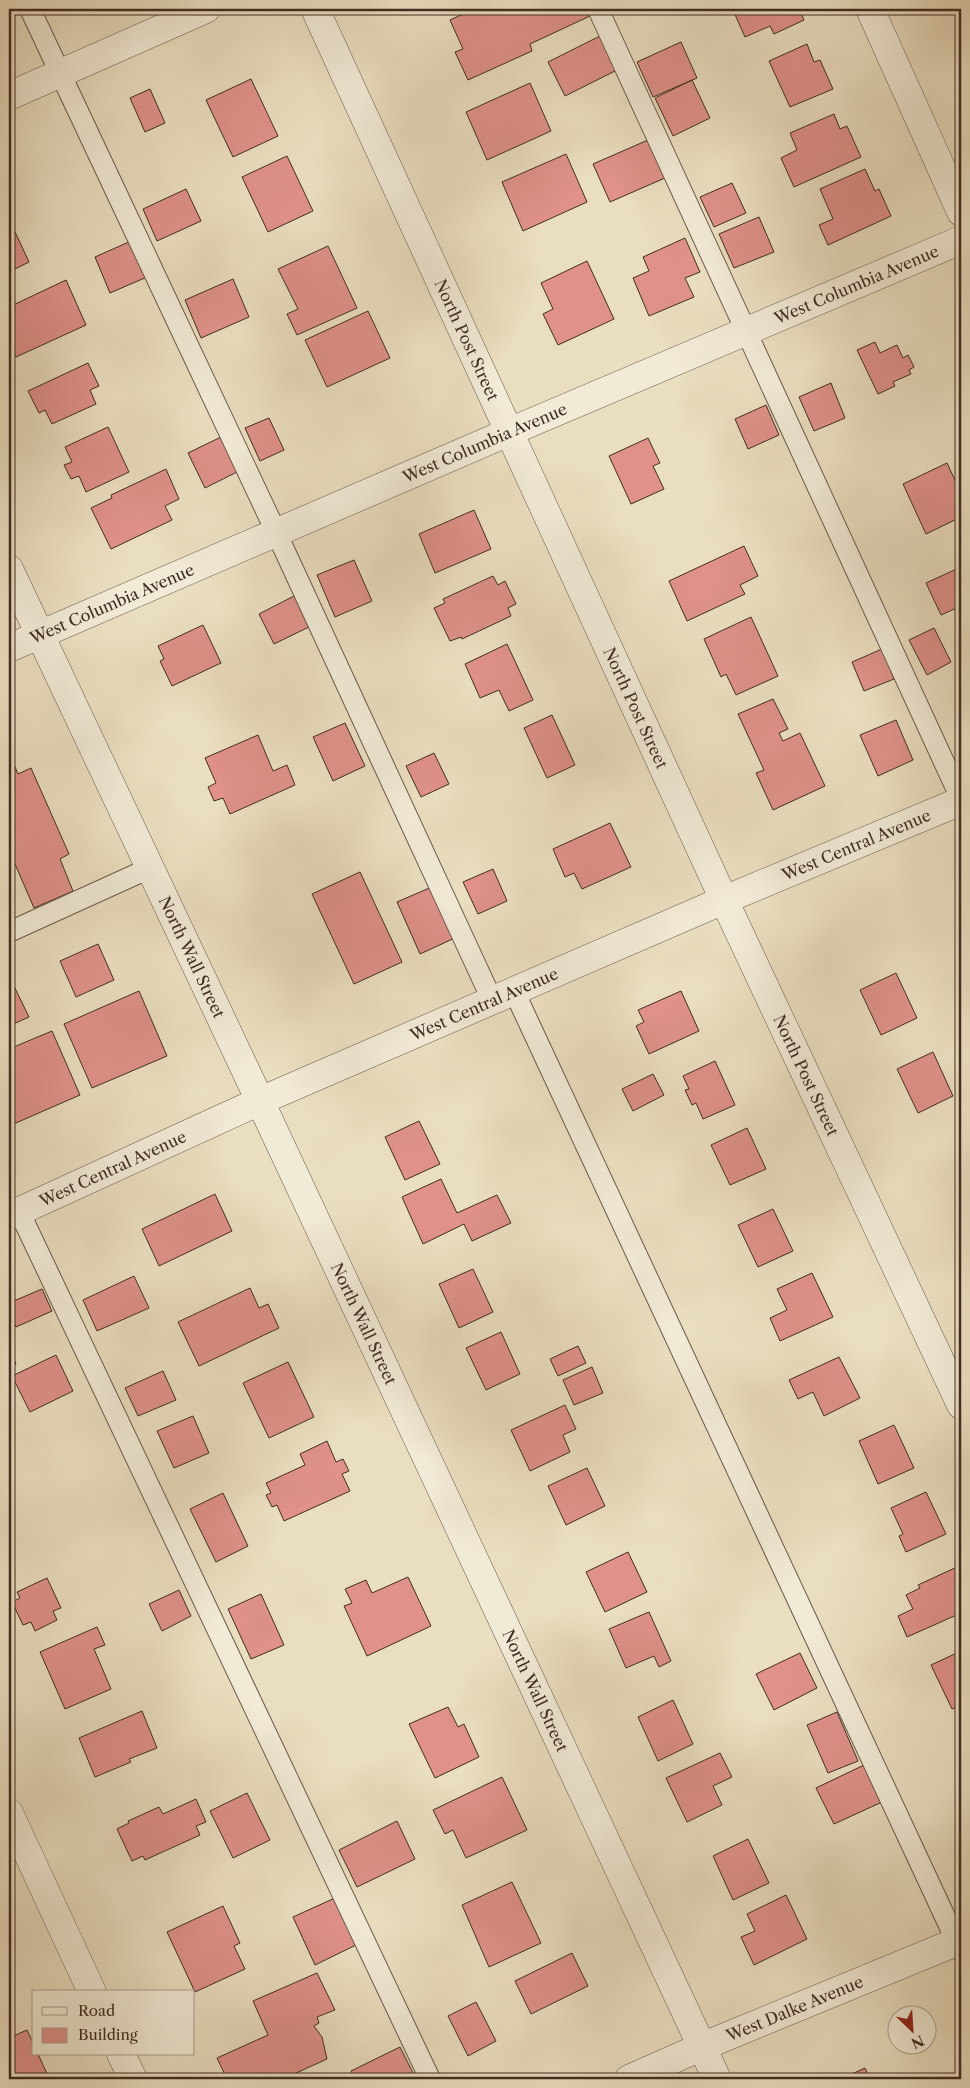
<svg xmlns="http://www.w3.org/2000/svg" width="970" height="2088" viewBox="0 0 970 2088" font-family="'Libre Caslon Text',serif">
<rect width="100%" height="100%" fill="#eadec0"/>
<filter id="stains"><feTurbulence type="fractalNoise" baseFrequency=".004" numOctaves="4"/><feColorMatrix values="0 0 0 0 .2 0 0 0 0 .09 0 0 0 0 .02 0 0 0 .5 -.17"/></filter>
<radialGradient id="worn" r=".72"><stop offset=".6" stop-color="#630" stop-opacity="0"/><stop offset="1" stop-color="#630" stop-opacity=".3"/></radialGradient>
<path fill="#df918a" stroke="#402d24" d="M474,9H587L590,16L530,44L532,51L468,80L455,52L463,49L450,20Z
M735,9H799L804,20L774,34L770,26L745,37L733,10Z
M600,36L617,70L565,96L548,62Z
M681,42L697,78L653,97L637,62Z
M807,44L814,62L820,60L833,89L790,107L769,61Z
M251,79L278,136L233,157L206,100Z
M692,80L710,118L673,136L655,98Z
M530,83L551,131L487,160L466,112Z
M150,89L165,123L145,132L130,98Z
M834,114L840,129L847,126L861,157L794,187L781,158L797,150L790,133Z
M648,140L665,178L610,202L593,164Z
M566,154L587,202L523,231L502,182Z
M287,156L313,211L268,232L242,177Z
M865,169L875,191L879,189L891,216L828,245L819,225L833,219L820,189Z
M732,183L746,213L714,227L700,197Z
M186,189L201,221L157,241L143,209Z
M759,217L774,252L734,268L719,234Z
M10,221L29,262L9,272V222Z
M685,238L700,272L685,278L694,297L649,316L633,278L649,271L643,257Z
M131,241L147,277L110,293L95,257Z
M328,246L357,308L297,335L287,314L298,309L278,269Z
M587,261L614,319L558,345L543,314L553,309L541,283Z
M233,279L249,317L201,338L185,300Z
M66,280L86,325L16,357L9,342V307Z
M368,311L390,358L327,387L305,340Z
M875,342L880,353L897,345L903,358L908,355L914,367L909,370L911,374L893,382L895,386L878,394L857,350Z
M88,363L99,386L90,390L96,404L52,424L45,410L39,413L28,391Z
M831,383L845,418L814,431L799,397Z
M766,405L779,435L748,449L735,419Z
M269,418L284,450L260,461L245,428Z
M108,427L129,472L86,492L79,476L71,479L64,465L72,462L65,447Z
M221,437L239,471L205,488L188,453Z
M648,438L660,463L653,466L664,489L631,504L609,456Z
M947,463L961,493V517L926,534L903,484Z
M166,469L179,499L165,506L172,520L111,549L91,508L112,498L111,495Z
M474,510L491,549L435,573L419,534Z
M744,546L758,576L740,585L745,594L687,621L669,581Z
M354,560L372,601L335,617L317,575Z
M961,567V606L941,615L926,583Z
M493,576L498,585L505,581L516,604L508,608L511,616L462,639L461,637L450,641L434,608L445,603L443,599Z
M296,595L311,626L274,644L259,614Z
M751,617L778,676L736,695L726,674L721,677L704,639Z
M203,625L221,663L172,686L160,661L164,659L158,646Z
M934,628L951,662L927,675L909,640Z
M507,644L533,700L509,711L499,690L480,698L465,664Z
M882,649L894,679L864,691L852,662Z
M773,699L788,729L779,733L783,741L800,733L825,786L773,810L756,773L764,770L738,714Z
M552,715L575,765L547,778L524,728Z
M896,720L913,760L878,776L860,735Z
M345,723L365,766L333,781L313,737Z
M258,735L273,771L287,765L295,785L230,814L223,798L214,801L208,787L216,783L205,758Z
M9,752L18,774L31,768L69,854L60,859L73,891L34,908L9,850Z
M434,753L449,784L421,797L406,766Z
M610,823L631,867L582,889L574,873L565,877L553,849Z
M493,869L507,901L478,914L463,882Z
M360,872L402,962L354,984L312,894Z
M434,886L457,937L420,954L397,902Z
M98,944L114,980L76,997L60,961Z
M896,973L917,1018L881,1035L860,990Z
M12,982L29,1017L9,1026V983Z
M139,991L167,1056L92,1088L64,1024Z
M681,991L699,1031L649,1054L636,1026L644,1022L638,1010Z
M52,1031L80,1095L9,1126V1049Z
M933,1052L953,1096L918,1113L897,1069Z
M715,1061L735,1105L703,1119L696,1103L692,1105L685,1090L689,1089L683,1076Z
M653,1074L664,1095L633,1111L622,1089Z
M419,1121L440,1164L405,1180L385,1137Z
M747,1128L766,1169L730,1185L711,1145Z
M441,1179L457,1213L497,1195L511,1223L472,1241L464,1224L423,1244L402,1197Z
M215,1194L232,1231L159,1266L142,1229Z
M773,1209L793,1251L758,1267L738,1225Z
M473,1269L493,1312L459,1328L439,1284Z
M812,1273L833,1317L780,1341L770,1318L787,1310L777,1289Z
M134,1276L149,1308L97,1331L83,1300Z
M250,1288L259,1308L268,1304L279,1328L199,1366L178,1322Z
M42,1289L52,1311L16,1327L9,1310V1303Z
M501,1332L520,1374L486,1390L466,1348Z
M578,1346L586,1363L558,1376L550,1359Z
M9,1348L16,1364L9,1367Z
M56,1355L73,1391L30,1412L12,1376Z
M839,1357L860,1398L824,1416L813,1392L798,1399L789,1380Z
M288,1362L314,1417L269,1438L243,1383Z
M592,1367L603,1393L574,1405L563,1380Z
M163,1371L176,1400L138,1416L125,1388Z
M565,1405L576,1429L563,1435L570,1452L530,1471L511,1430Z
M193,1416L209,1453L174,1468L157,1431Z
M894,1425L914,1468L878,1484L859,1441Z
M327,1441L336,1462L343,1459L349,1471L342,1474L350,1491L284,1521L277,1505L272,1507L266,1495L271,1493L266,1483L305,1465L300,1454Z
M587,1468L605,1506L566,1525L548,1486Z
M926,1492L946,1534L906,1552L899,1536L903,1534L891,1508Z
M223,1493L248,1546L216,1562L190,1509Z
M628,1552L647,1592L605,1612L586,1572Z
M959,1566L961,1571V1613L907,1637L898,1616L913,1609L906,1595L920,1588L918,1585Z
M408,1577L431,1626L367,1656L344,1606L352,1603L345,1589L366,1580L372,1593Z
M47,1578L61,1608L53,1611L57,1620L35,1631L31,1622L23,1625L12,1602L20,1598L17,1592Z
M179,1590L191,1616L162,1631L149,1604Z
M261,1594L284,1645L251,1659L228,1609Z
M649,1612L671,1661L659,1667L654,1656L626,1668L609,1629Z
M97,1627L105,1645L94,1649L111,1689L65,1709L40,1652Z
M961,1651V1705L952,1709L931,1665Z
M800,1653L817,1688L774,1710L756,1674Z
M673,1700L693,1744L658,1761L638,1717Z
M448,1707L458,1727L464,1724L479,1757L435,1778L409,1724Z
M142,1711L157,1748L129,1759L131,1762L95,1777L79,1738Z
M837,1712L858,1761L828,1773L807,1725Z
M720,1753L732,1777L713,1786L722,1805L687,1822L666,1778Z
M864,1765L882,1802L834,1824L816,1788Z
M502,1777L527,1830L466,1858L453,1830L445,1834L433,1810Z
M247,1793L270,1840L233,1858L210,1811Z
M196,1799L206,1822L196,1826L200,1835L145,1860L143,1856L132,1861L117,1829L129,1823L128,1821L159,1807L163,1814Z
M397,1821L415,1859L357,1887L339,1850Z
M748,1839L769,1883L733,1900L713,1856Z
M512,1882L541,1943L489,1967L462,1905Z
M786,1895L807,1939L754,1965L741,1937L755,1931L747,1914Z
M337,1897L358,1944L315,1965L293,1917Z
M223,1906L240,1943L234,1946L245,1969L195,1992L167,1932Z
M572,1953L588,1986L531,2014L515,1981Z
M317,1973L335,2010L317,2017L319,2023L314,2026L322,2037L327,2059L283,2079H227L217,2058L268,2035L253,2001Z
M476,2002L496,2041L468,2056L448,2016Z
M27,2030L34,2045V2054H38L49,2078L46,2079H9V2038Z
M400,2047L416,2079H356L351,2071Z
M865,2068L870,2079H841Z"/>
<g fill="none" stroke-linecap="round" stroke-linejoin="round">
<defs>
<path id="service" d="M30,9L276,532L492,1000
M598,9L961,799
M9,932L150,868
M514,991L961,1951
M19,1211L430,2079"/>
<g id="minor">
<path id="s1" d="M315,9L724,900L961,1405"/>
<path d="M870,9L961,212"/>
<path d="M9,96L206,9"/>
<path id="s2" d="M9,648L509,432L961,240"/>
<path id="s3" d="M260,1101L724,900L961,801"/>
<path d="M9,1813L92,1992"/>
<path d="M121,2054L133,2079"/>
<path id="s4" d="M629,2079L701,2047L961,1940"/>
</g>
<g id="tertiary">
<path id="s5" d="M9,569L260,1101L717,2079"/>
<path id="s6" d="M9,1216L260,1101"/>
</g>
</defs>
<use href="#service" stroke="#6a594b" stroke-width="22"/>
<use href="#minor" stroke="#6a594b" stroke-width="29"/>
<use href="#tertiary" stroke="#6a594b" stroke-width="29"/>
<use href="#service" stroke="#f1ead6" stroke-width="20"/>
<use href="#minor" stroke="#f1ead6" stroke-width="28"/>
<use href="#tertiary" stroke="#f1ead6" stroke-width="28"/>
</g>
<g text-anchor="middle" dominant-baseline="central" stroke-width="5" stroke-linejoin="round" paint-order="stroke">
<g font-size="16" fill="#402d24" stroke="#f1ead6">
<text stroke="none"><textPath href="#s2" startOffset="922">West Columbia Avenue</textPath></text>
<text stroke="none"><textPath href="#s1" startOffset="364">North Post Street</textPath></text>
<text stroke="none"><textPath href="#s2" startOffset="518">West Columbia Avenue</textPath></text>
<text stroke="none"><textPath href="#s2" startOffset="112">West Columbia Avenue</textPath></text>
<text stroke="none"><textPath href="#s1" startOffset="769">North Post Street</textPath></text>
<text stroke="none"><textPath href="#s3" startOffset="649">West Central Avenue</textPath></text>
<text stroke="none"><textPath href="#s5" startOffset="429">North Wall Street</textPath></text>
<text stroke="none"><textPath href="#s3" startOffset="244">West Central Avenue</textPath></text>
<text stroke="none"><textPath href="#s1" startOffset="1174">North Post Street</textPath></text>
<text stroke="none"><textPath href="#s6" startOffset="114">West Central Avenue</textPath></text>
<text stroke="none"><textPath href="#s5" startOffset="834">North Wall Street</textPath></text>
<text stroke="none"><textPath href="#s5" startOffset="1239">North Wall Street</textPath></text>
<text stroke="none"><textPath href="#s4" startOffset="180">West Dalke Avenue</textPath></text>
</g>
</g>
<rect width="970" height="2088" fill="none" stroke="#eadec0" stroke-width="30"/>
<rect x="10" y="10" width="950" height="2068" fill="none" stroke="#402d24" stroke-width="2.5"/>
<rect x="15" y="15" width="940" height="2058" fill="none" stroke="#402d24"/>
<rect x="32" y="1990" width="162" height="65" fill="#f1ead6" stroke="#aa9e8f"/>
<rect x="42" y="2007" width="25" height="8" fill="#f1ead6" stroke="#aa9e8f"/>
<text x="78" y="2016" font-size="15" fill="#402d24">Road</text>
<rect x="42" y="2028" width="25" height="15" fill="#df918a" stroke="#aa9e8f"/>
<text x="78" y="2040" font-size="15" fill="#402d24">Building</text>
<g transform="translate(912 2030) rotate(155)"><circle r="24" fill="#f1ead6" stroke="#aa9e8f"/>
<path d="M0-4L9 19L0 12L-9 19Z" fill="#8f2418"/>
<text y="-8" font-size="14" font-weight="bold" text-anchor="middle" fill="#402d24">N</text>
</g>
<rect width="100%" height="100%" filter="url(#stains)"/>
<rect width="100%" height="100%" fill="url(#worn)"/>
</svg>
